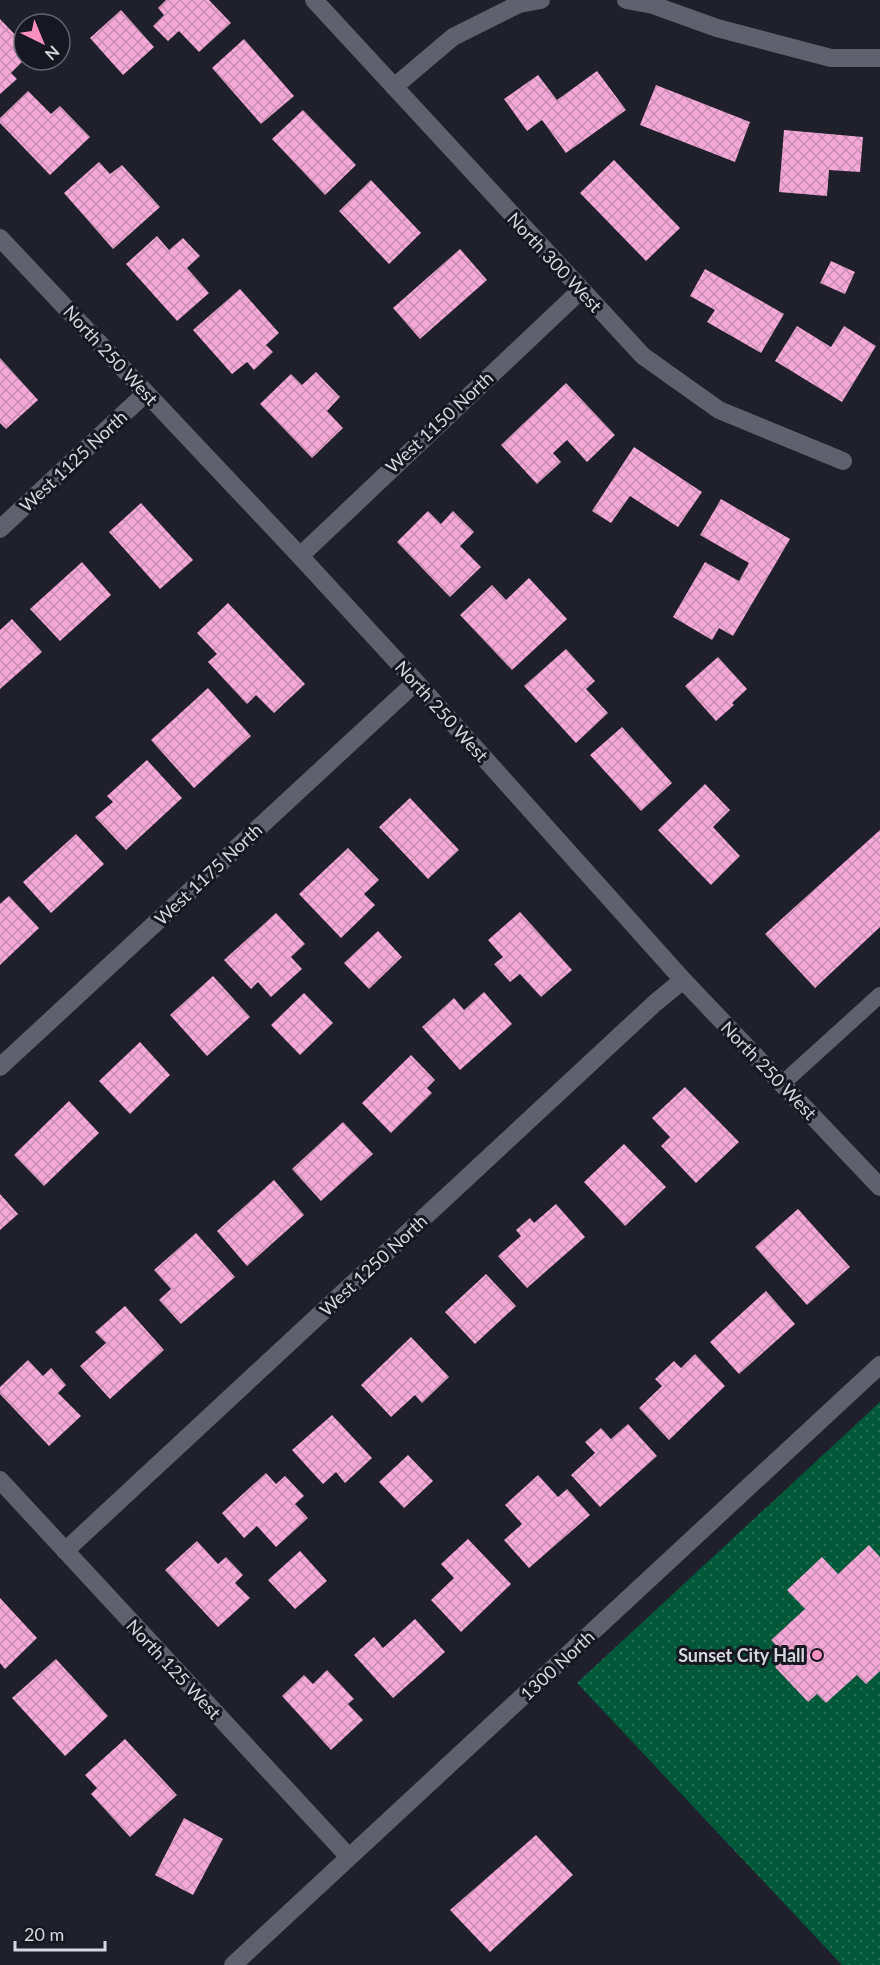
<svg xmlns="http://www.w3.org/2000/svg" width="880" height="1965" viewBox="0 0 880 1965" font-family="Lato,sans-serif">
<defs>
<pattern id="green-dots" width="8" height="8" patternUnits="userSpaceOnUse" patternTransform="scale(1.5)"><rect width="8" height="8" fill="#005839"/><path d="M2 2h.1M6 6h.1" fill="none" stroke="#246f55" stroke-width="1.8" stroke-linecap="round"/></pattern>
<pattern id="building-cross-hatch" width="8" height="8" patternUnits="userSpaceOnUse" patternTransform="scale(1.5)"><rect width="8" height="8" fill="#f4a8d7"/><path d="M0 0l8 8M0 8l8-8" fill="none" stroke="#c78eb2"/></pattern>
</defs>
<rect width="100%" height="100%" fill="#20202c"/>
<path fill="url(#green-dots)" d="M880,1402V1965H842L577,1683Z"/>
<path fill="url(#building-cross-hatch)" d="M166,0H209L231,23L199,52L179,31L168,41L153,26L164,15L158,8Z
M121,10L154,47L123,75L90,38Z
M0,19L24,44V60L11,73L17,79L0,94Z
M244,39L294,96L261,124L212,68Z
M597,71L626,110L566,153L542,120L527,131L504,99L538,75L557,100Z
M656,85L750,122L735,162L640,125Z
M28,91L51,114L60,106L90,137L50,175L0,123V118Z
M303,110L356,165L325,195L272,139Z
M784,130L863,137L860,172L829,170L827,196L779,192Z
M614,160L680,228L646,261L580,193Z
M99,162L110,174L122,165L160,207L113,249L64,193Z
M371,180L421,233L389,264L339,211Z
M157,236L169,250L183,238L200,256L187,268L209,293L177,321L126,264Z
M460,249L487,280L420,339L393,308Z
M831,261L855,272L845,294L820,283Z
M705,269L784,314L761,353L707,322L715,310L690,296Z
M240,289L279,333L266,345L273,352L254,370L247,362L232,374L193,330Z
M797,326L831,347L844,326L876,346L842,402L775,361Z
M0,358L38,400L6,429L0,423Z
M316,372L340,397L327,411L343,428L312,458L260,404L291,374L302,385Z
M566,383L615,435L587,462L567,440L553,453L561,462L537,484L501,445Z
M634,447L702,492L678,527L630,496L611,523L592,511Z
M721,499L790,539L733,636L719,628L712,640L673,617L705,562L739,581L749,563L700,535Z
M141,503L193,560L160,589L109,532Z
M428,511L441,524L453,511L474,532L460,546L481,567L450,597L397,542Z
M82,562L111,595L60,641L30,609Z
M529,578L567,619L512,670L460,615L492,585L506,600Z
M228,603L305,684L274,713L256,695L247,704L208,662L217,654L197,633Z
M12,619L42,652L0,689V630Z
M566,649L595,681L586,689L608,713L576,743L524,686Z
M718,657L747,689L732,703L734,705L716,721L685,686Z
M208,688L251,736L194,788L151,740Z
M622,727L672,783L641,811L590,755Z
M147,760L182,798L126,850L95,817L113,802L107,796Z
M705,784L730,810L713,827L740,856L711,885L658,830Z
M410,798L459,850L428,879L379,827Z
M880,830V927L815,988L765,934Z
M76,834L104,864L51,913L23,882Z
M348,848L379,880L364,894L375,905L341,938L299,894Z
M9,896L39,928L0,965V904Z
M520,912L572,970L541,997L520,974L510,982L494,964L503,957L488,940Z
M276,913L305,944L291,957L302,969L271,997L258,982L251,989L224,960Z
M378,931L402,957L369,989L344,963Z
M213,976L250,1017L207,1056L170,1015Z
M484,992L512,1024L460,1070L422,1027L454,998L464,1010Z
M304,993L333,1023L300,1055L271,1025Z
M140,1042L170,1075L130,1114L99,1081Z
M411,1055L435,1080L427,1088L432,1093L391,1133L362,1103Z
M685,1087L739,1142L696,1183L661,1146L670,1137L652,1118Z
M69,1101L99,1133L44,1186L14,1155Z
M343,1122L373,1154L321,1201L292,1169Z
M624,1144L666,1187L625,1226L584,1182Z
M274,1180L304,1215L247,1266L217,1231Z
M0,1194L18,1214L0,1230Z
M556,1204L585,1237L527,1288L498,1256L521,1236L516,1230L530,1218L534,1223Z
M798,1209L850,1267L807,1305L755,1247Z
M196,1233L235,1277L181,1324L159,1300L171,1289L154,1270Z
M486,1274L516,1306L475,1344L445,1312Z
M766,1291L795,1324L739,1374L710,1342Z
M125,1306L164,1350L110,1399L80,1366L106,1343L95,1332Z
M411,1337L449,1377L422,1403L415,1395L391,1417L361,1385Z
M695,1354L725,1386L669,1440L639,1408L662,1386L655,1379L674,1361L681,1368Z
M28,1360L43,1376L51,1368L66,1385L58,1393L81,1416L49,1446L0,1394V1387Z
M332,1415L372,1458L345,1483L336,1472L323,1484L292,1450Z
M628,1424L657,1456L600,1507L571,1475L595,1453L585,1442L601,1428L611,1439Z
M408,1455L433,1481L404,1508L379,1482Z
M266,1473L276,1484L285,1476L304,1496L295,1504L308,1518L276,1547L257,1526L244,1538L222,1513Z
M538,1475L558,1497L567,1489L590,1515L529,1568L504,1540L522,1524L505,1505Z
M468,1539L511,1584L461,1632L431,1600L454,1578L441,1564Z
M197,1541L218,1564L226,1557L243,1575L235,1583L250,1598L218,1627L165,1570Z
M869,1545L880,1557V1671L866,1684L857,1675L826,1703L817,1694L808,1702L775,1667L787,1656L771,1640L805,1609L787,1590L822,1557L838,1574Z
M300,1551L327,1581L295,1609L268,1580Z
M0,1598L37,1638L5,1669L0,1663Z
M415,1619L445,1652L393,1698L354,1655L374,1637L383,1648Z
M56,1659L108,1716L65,1756L12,1698Z
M327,1670L354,1699L348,1704L363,1720L331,1750L282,1696L304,1675L313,1684Z
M125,1739L177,1795L130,1837L91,1794L97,1788L85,1775Z
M184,1818L223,1839L193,1895L155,1875Z
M536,1835L573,1875L490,1952L450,1910Z"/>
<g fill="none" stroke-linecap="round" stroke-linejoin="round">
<path stroke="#60616e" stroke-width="16" d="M783,1083L880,995"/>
<path stroke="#60616e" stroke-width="18" d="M314,0L643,356L719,410L843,461
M626,0L653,5L717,28L831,58H880
M394,87L453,37L519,4L541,0
M0,238L300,556L416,682L683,980L880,1187
M0,529L146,393
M300,556L581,290
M0,1067L416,682
M0,1480L349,1857
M65,1551L655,1003L683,980"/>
<path stroke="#60616e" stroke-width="18" d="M233,1965L880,1365"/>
</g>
<circle fill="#fc8fc1" stroke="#171722" stroke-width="2" cx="817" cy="1655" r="6"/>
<g text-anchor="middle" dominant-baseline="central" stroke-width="6" stroke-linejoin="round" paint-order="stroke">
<g font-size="18" fill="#d7d8df" stroke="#171722">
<text transform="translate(555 262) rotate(47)">North 300 West</text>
<text transform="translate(111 355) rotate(47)">North 250 West</text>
<text transform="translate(439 422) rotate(-43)">West 1150 North</text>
<text transform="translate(73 461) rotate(-43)">West 1125 North</text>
<text transform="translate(442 711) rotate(48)">North 250 West</text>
<text transform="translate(208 874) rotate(-43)">West 1175 North</text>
<text transform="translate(769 1070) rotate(46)">North 250 West</text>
<text transform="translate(373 1265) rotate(-43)">West 1250 North</text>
<text transform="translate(557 1665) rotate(-43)">1300 North</text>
<text transform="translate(174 1669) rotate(47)">North 125 West</text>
</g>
<g font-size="18" font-weight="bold" fill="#d7d8df" stroke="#171722" text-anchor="end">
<text x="805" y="1655">Sunset City Hall</text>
</g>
</g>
<g transform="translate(42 42) rotate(137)"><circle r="28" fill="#171722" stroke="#64646e" stroke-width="1.5"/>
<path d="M0-4.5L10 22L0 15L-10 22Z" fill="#fc8fc1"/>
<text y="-9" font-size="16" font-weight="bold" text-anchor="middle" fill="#d7d8df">N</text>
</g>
<path d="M15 1941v9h90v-9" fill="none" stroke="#d7d8df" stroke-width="3"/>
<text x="24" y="1941" font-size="18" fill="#d7d8df" stroke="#171722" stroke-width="4.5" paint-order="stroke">20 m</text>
</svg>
